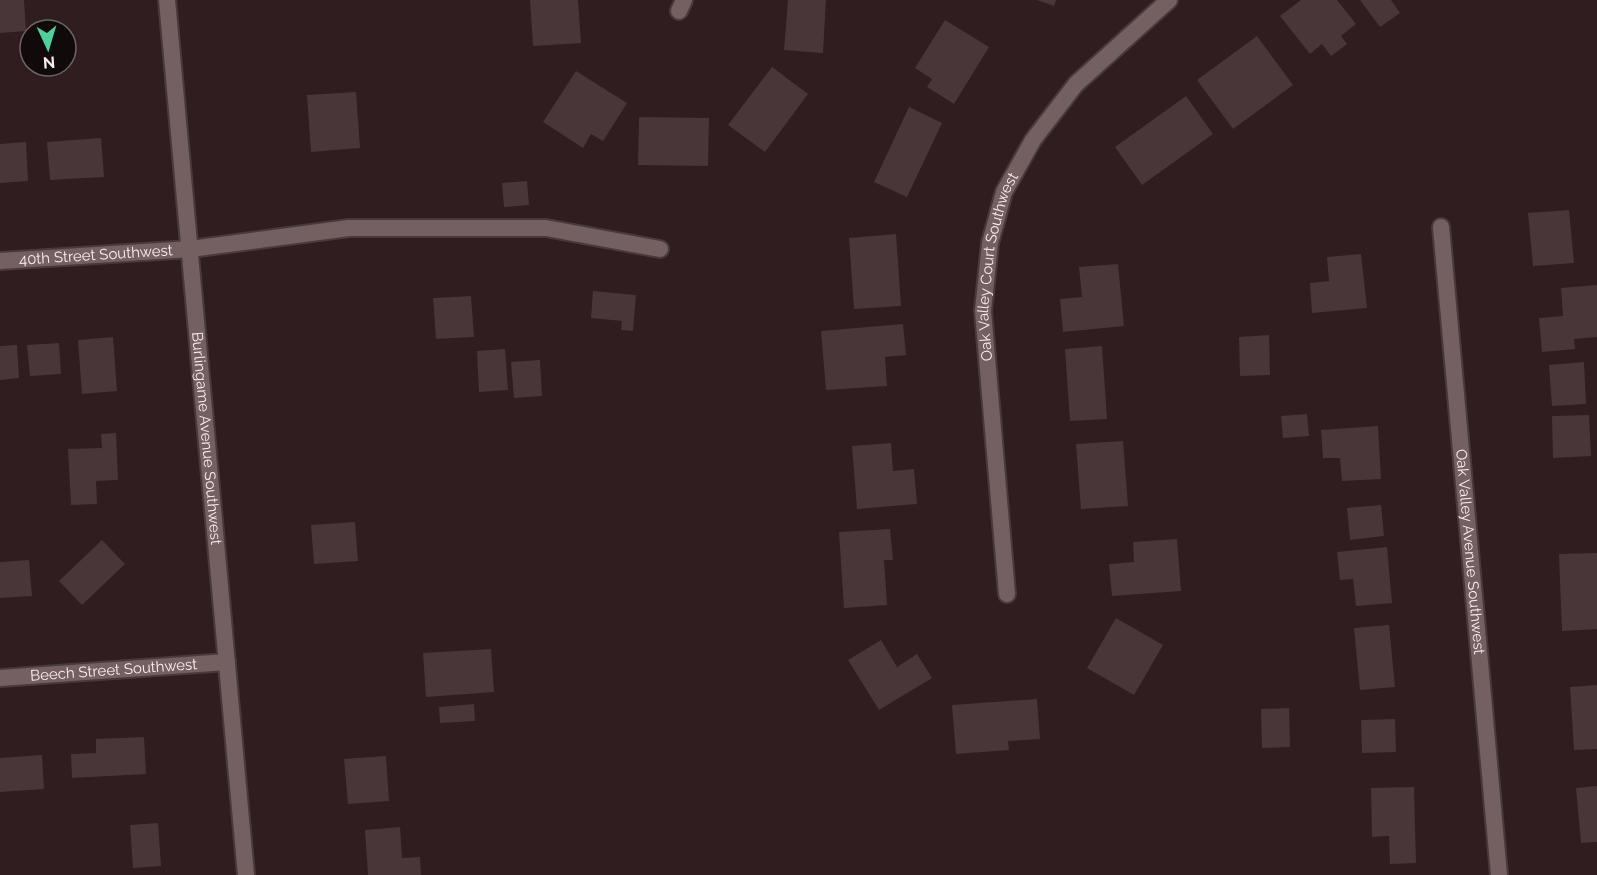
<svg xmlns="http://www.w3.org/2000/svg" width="1597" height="875" viewBox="0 0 1597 875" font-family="Raleway,sans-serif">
<rect width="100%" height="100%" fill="#2f1d1f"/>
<path fill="#493638" d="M0,0H24L26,31L0,33Z
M530,0H578L581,43L533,46Z
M788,0H826L823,53L784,50Z
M1037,0H1056L1054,6Z
M1301,0H1337L1356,24L1341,36L1347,44L1331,56L1322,44L1310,54L1280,16Z
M1360,0H1391L1400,13L1380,27Z
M945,20L989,47L954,104L927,87L932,79L915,68Z
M1257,36L1293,85L1233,129L1197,80Z
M772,67L808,94L765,152L728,125Z
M576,71L627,103L603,141L591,134L583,148L543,122Z
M356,92L360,148L311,152L307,95Z
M1186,96L1213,134L1142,185L1115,147Z
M909,107L942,123L907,197L874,182Z
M639,117L709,118L708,166L638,165Z
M101,138L104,177L50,180L47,142Z
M26,142L28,181L0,183V144Z
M527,181L529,205L504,207L502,183Z
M1569,210L1574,263L1533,266L1528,213Z
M896,234L901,306L854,309L849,238Z
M1361,254L1367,308L1312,313L1310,283L1329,281L1327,257Z
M1118,264L1124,326L1063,332L1060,299L1082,297L1079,267Z
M1597,285V337L1574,339L1575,349L1542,352L1539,318L1563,316L1561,288Z
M593,291L636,295L633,331L621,330L622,321L591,318Z
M471,296L474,337L436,339L433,298Z
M903,324L906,355L885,357L887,386L826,390L821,331Z
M1269,335L1270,375L1240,376L1239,337Z
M113,337L117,391L82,394L78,340Z
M59,343L61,374L30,376L27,345Z
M17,345L19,378L0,380V346Z
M1102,346L1107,419L1070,421L1065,349Z
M505,349L508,390L479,392L477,351Z
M540,360L542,396L514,398L511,362Z
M1584,362L1586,404L1552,406L1549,365Z
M1307,414L1309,436L1283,438L1281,416Z
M1589,415L1591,456L1553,458L1552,416Z
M1378,426L1381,479L1342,481L1340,458H1323L1321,430Z
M116,433L118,480L96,481L97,504L71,505L68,449L102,448L101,434Z
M1123,441L1128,506L1081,509L1076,444Z
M891,443L893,471L914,469L917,504L857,509L852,446Z
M1381,505L1384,536L1350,540L1347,508Z
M355,522L358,561L314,564L311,525Z
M890,529L893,560H884L887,605L844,608L839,532Z
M1177,539L1181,591L1112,596L1109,564L1134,562L1133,542Z
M102,540L125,564L82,605L59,581Z
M1387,547L1392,603L1356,606L1353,579L1340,580L1337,552Z
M1597,553V629L1562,631L1559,554Z
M29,560L32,596L0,598V562Z
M1116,618L1163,645L1134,695L1087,668Z
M1389,625L1395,687L1360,690L1354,628Z
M881,640L897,667L917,654L932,678L879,710L848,660Z
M491,649L494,692L426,697L423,653Z
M1597,685V749L1574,750L1570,687Z
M1037,699L1040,739L1008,741L1009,750L956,754L952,705Z
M474,704L475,721L440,723L439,707Z
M1289,708L1290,747L1262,748L1261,709Z
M1395,719L1396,752L1362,753L1361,720Z
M144,737L146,774L72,778L71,754L96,753V739Z
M42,755L44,789L0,792V758Z
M386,756L389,801L348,804L344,759Z
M1597,786V842L1581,843L1576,788Z
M1414,787L1416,863L1390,864L1389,836L1372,837L1371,788Z
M158,823L161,866L133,868L130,825Z
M400,827L402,858L420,857L421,875H368L365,830Z"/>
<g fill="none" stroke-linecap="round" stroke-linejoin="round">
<defs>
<path id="service" d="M191,249L349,228H546L660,249"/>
<g id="minor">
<path d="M679,11L684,0"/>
<path id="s1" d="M1441,227L1499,875"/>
<path id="s2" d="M0,261L191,249"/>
<path id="s3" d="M1007,594L983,311L990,243L1004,192L1033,140L1076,84L1169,0"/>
<path id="s4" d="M0,678L227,662"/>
</g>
<g id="tertiary">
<path id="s5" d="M167,0L246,875"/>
</g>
</defs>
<use href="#service" stroke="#483a3b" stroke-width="20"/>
<use href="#minor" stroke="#483a3b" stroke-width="20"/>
<use href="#tertiary" stroke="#483a3b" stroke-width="20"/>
<use href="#service" stroke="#745f61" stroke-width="16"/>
<use href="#minor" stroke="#745f61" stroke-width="16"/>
<use href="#tertiary" stroke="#745f61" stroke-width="16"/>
</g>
<g text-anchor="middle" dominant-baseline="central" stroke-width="4.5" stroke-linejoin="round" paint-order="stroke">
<g font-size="15" fill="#faedee" stroke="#110a0a">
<text stroke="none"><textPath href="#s2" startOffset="96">40th Street Southwest</textPath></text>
<text stroke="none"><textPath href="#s3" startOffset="330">Oak Valley Court Southwest</textPath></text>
<text stroke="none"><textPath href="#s5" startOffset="440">Burlingame Avenue Southwest</textPath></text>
<text stroke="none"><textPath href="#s1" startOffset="326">Oak Valley Avenue Southwest</textPath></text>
<text stroke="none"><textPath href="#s4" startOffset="114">Beech Street Southwest</textPath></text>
</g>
</g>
<g transform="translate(48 48) rotate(176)"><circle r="28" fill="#110a0a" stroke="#6e6565" stroke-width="1.5"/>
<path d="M0-4.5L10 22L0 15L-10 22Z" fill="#4dd39a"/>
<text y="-9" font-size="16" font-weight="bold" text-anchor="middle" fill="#faedee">N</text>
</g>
</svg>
